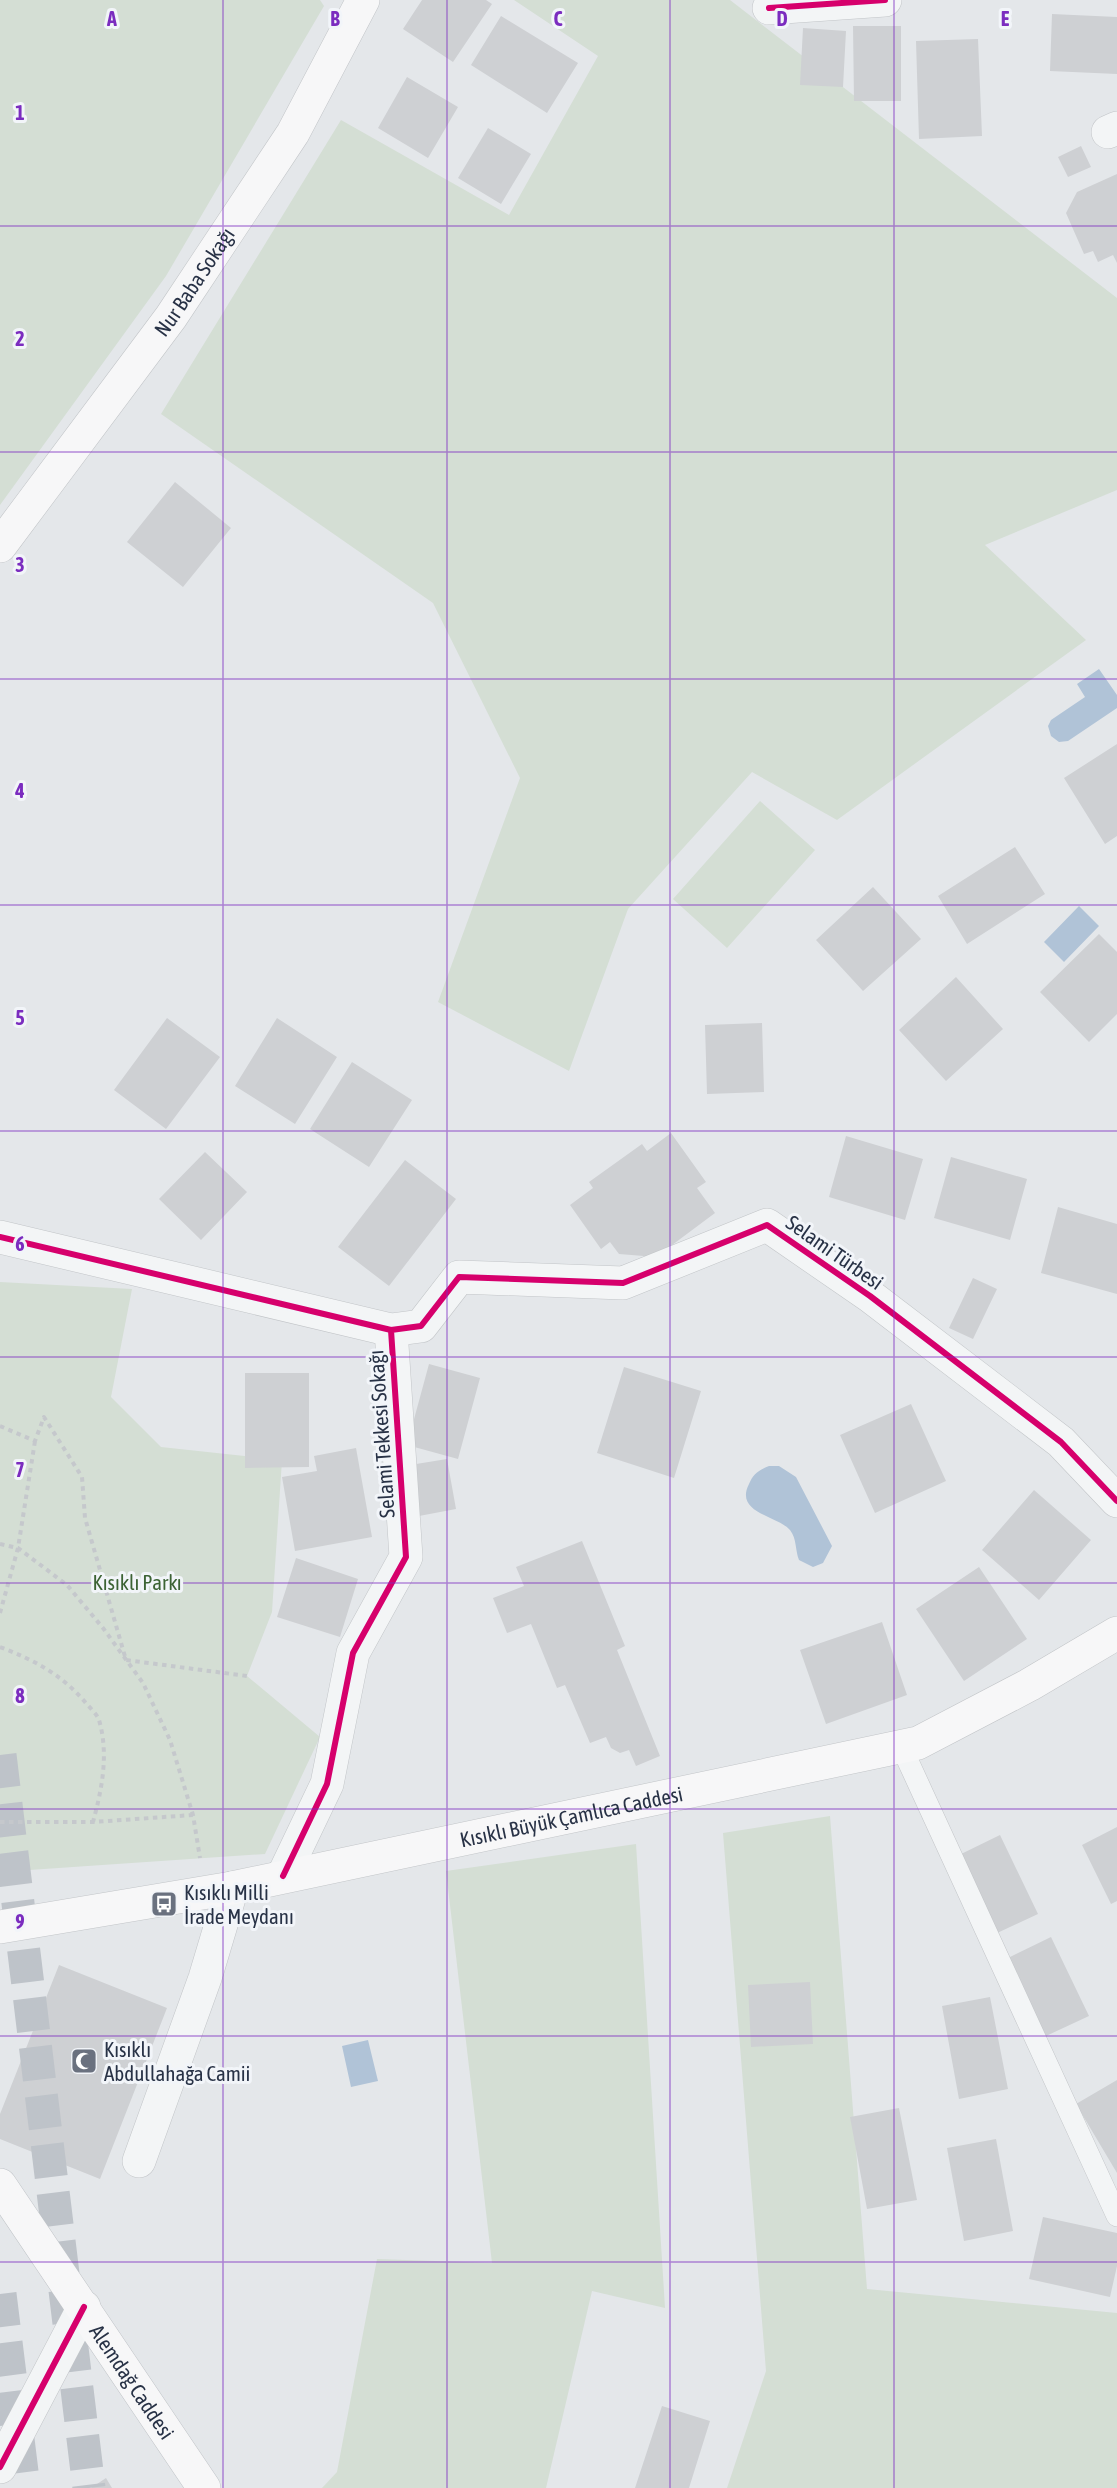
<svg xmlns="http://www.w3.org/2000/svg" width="1117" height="2488" viewBox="0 0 1117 2488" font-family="'Asap Condensed',sans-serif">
<rect width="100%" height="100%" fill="#e4e7ea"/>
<path fill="#d4ded4" d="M0,0H320L324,6L166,276L0,505Z
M514,0H730L1117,298V490L985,545L1086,640L837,820L752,772L628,909L569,1071L438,1002L520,778L433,603L161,414L341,120L509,215L598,56Z
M760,801L815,850L727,948L673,899Z
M0,1282L132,1289L111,1397L161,1447L282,1460L272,1612L247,1676L320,1737L265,1854L0,1872Z
M830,1816L867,2289L1117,2313V2488H727L766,2371L723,1833Z
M636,1844L665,2308L592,2291L546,2488H322L337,2472L377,2259L492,2263L446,1871Z"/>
<path fill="#b0c3d7" d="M1099,669L1117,695V708L1068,741L1059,742L1051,736L1048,726L1051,720L1085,697L1077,684Z
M1079,906L1099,926L1064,962L1044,942Z
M769,1466H779L796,1477L832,1546L823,1563L813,1567L799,1560C795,1550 797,1539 790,1530C778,1516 734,1513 749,1484C753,1474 759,1470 769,1466Z
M368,2040L378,2081L351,2087L342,2046Z"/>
<path fill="#ced0d3" d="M422,0H486L492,4L453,62L403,29Z
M1052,14L1117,17V74L1050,71Z
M501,16L578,63L547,113L471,65Z
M853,26H901V101H854Z
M803,28L846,31L843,87L800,85Z
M978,39L982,136L919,139L916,41Z
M407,77L458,107L428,158L378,128Z
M488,128L531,154L501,204L458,178Z
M1081,146L1091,167L1068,177L1058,157Z
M1117,174V263L1113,255L1098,262L1093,251L1084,254L1066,213L1077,192Z
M175,482L231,528L183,587L127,542Z
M1117,744V836L1105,844L1064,778Z
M1015,847L1045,894L967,944L938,896Z
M873,887L921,939L863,991L816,940Z
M1099,934L1117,952V1014L1089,1042L1040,992Z
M956,977L1003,1029L946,1081L899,1030Z
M167,1018L220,1057L166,1129L114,1090Z
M277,1018L337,1057L295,1124L235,1086Z
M762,1023L764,1092L707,1094L705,1025Z
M352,1062L412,1100L369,1167L310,1129Z
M671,1133L706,1182L697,1188L715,1213L656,1257L619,1254L610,1242L601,1249L570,1205L593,1188L589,1182L642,1144L647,1151Z
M846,1136L923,1159L905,1220L829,1197Z
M205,1152L247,1192L201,1240L159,1199Z
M951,1157L1027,1179L1010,1240L934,1218Z
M405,1160L456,1199L389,1286L338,1247Z
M1058,1207L1117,1224V1294L1041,1273Z
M973,1278L997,1289L973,1339L949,1328Z
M429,1364L480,1378L458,1459L407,1445Z
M624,1367L701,1391L674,1478L597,1453Z
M245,1373H309V1467L245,1468Z
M911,1404L946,1481L875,1513L840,1435Z
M356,1448L372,1537L295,1551L282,1477L317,1471L314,1456Z
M447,1459L456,1509L419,1516L410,1465Z
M1034,1490L1091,1540L1039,1600L982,1550Z
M582,1541L625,1646L617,1650L660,1756L636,1766L629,1750L620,1753L611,1748L606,1737L590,1743L565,1685L557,1688L531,1624L507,1633L493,1598L524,1586L516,1567Z
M296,1558L358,1579L340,1637L277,1617Z
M979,1567L1027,1639L964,1681L916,1609Z
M882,1622L907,1695L826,1724L800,1650Z
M1117,1827V1901L1111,1904L1082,1845Z
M1000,1835L1038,1914L995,1934L957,1856Z
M1051,1937L1089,2016L1046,2036L1008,1958Z
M59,1965L167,2008L100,2179L0,2139V2114Z
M810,1982L813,2044L751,2047L748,1985Z
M990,1997L1008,2089L959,2099L942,2006Z
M1117,2080V2173L1076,2104Z
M899,2108L917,2200L867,2209L850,2117Z
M996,2139L1013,2231L964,2241L947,2148Z
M1043,2217L1117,2233V2266L1110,2297L1029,2279Z
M662,2406L710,2421L689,2488H635Z
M106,2478L112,2488H91Z"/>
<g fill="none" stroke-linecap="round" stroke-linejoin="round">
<path stroke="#bec3c9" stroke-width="33" stroke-dasharray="33 16" stroke-linecap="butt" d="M0,1755L89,2488
M0,2294L24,2488"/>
<defs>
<path id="lane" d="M901,1746L1117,2216"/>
<path id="street" d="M769,8L885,0
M1108,132L1117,128
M0,1237L391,1330L406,1557L353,1653L327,1784L283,1876
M391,1330L421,1326L459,1277L623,1283L767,1225L870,1296L1061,1442L1117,1501
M139,2161L205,1978L232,1888
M0,2467L84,2307"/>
<g id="secondary">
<path id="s1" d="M0,546L171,317L293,133L363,0"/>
<path id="s2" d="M0,1927L232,1888L918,1743L1029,1685L1117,1633"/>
</g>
<g id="primary">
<path id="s3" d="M0,2185L204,2488"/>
</g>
</defs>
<use href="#lane" stroke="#c2c5c8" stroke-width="22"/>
<use href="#street" stroke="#c2c5c8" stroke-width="34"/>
<use href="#secondary" stroke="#c2c5c8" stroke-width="34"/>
<use href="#primary" stroke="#c0c4c8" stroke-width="34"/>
<path stroke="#c5c8cc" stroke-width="4" stroke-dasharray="4.5 4.5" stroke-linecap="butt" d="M0,1426L35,1441L44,1417L82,1477L85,1518L126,1660L247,1676
M0,1544L18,1548L67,1585L103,1628L143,1683L170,1740L193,1815L200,1858
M0,1613L18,1548L35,1441
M0,1647C34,1660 61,1674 85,1702C89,1707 97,1714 99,1720C109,1754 102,1789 93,1822
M0,1822H93L193,1815"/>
<use href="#lane" stroke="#f3f5f6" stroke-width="21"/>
<use href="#street" stroke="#f3f5f6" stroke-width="33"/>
<use href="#secondary" stroke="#f7f7f8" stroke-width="33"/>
<use href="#primary" stroke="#f7f7f8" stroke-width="33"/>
<defs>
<path id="cycleway" d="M769,8L885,0
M0,1237L391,1330L406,1557L353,1653L327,1784L283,1876
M391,1330L421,1326L459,1277L623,1283L767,1225L870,1296L1061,1442L1117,1501
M0,2467L84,2307"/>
</defs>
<use href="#cycleway" stroke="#f2f5f9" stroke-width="10"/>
<use href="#cycleway" stroke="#d6006c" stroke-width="6"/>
</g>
<path fill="none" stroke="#7b2cbf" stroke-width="1.5" stroke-opacity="0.55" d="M223,0V2488M447,0V2488M670,0V2488M894,0V2488M0,226H1117M0,452H1117M0,679H1117M0,905H1117M0,1131H1117M0,1357H1117M0,1583H1117M0,1809H1117M0,2036H1117M0,2262H1117"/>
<defs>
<symbol id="bus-square" viewBox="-11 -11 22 22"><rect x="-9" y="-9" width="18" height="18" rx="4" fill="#6a717f" stroke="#f2f5f9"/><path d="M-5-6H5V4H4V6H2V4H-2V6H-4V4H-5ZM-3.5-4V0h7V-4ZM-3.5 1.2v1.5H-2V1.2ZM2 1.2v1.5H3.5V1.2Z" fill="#fff"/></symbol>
<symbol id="mosque-square" viewBox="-11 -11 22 22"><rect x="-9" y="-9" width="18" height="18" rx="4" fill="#6a717f" stroke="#f2f5f9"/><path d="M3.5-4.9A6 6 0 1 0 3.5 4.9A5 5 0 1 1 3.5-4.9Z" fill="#fff"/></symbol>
</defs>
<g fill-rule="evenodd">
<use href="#bus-square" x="149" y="1889" width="30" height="30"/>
<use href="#mosque-square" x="69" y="2046" width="30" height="30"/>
</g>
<g text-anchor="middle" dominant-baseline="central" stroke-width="6" stroke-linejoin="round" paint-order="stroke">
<g font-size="21" fill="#283246" stroke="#f2f5f9">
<text stroke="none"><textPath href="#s1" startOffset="328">Nur Baba Sokağı</textPath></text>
<text transform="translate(835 1252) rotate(35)">Selami Türbesi</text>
<text transform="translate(381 1434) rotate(-94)">Selami Tekkesi Sokağı</text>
<text stroke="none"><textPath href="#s2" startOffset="582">Kısıklı Büyük Çamlıca Caddesi</textPath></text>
<text stroke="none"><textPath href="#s3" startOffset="237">Alemdağ Caddesi</textPath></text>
</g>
<g font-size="21" fill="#3c6334" stroke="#f2f5f9">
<text x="137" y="1582">Kısıklı Parkı</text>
</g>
<g font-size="21" fill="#283246" stroke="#f2f5f9" text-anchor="start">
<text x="184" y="1892">Kısıklı Milli<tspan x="184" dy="24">İrade Meydanı</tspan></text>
<text x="104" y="2049">Kısıklı<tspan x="104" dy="24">Abdullahağa Camii</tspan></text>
</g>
</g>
<g font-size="20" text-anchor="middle" font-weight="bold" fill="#7b2cbf" stroke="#f2f5f9" stroke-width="6" stroke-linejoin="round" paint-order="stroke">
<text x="112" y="26">A</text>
<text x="335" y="26">B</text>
<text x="558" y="26">C</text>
<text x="782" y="26">D</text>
<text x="1005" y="26">E</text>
<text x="20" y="120">1</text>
<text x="20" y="346">2</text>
<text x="20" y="572">3</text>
<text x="20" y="798">4</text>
<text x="20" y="1025">5</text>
<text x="20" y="1251">6</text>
<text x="20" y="1477">7</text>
<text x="20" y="1703">8</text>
<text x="20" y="1929">9</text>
</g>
</svg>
